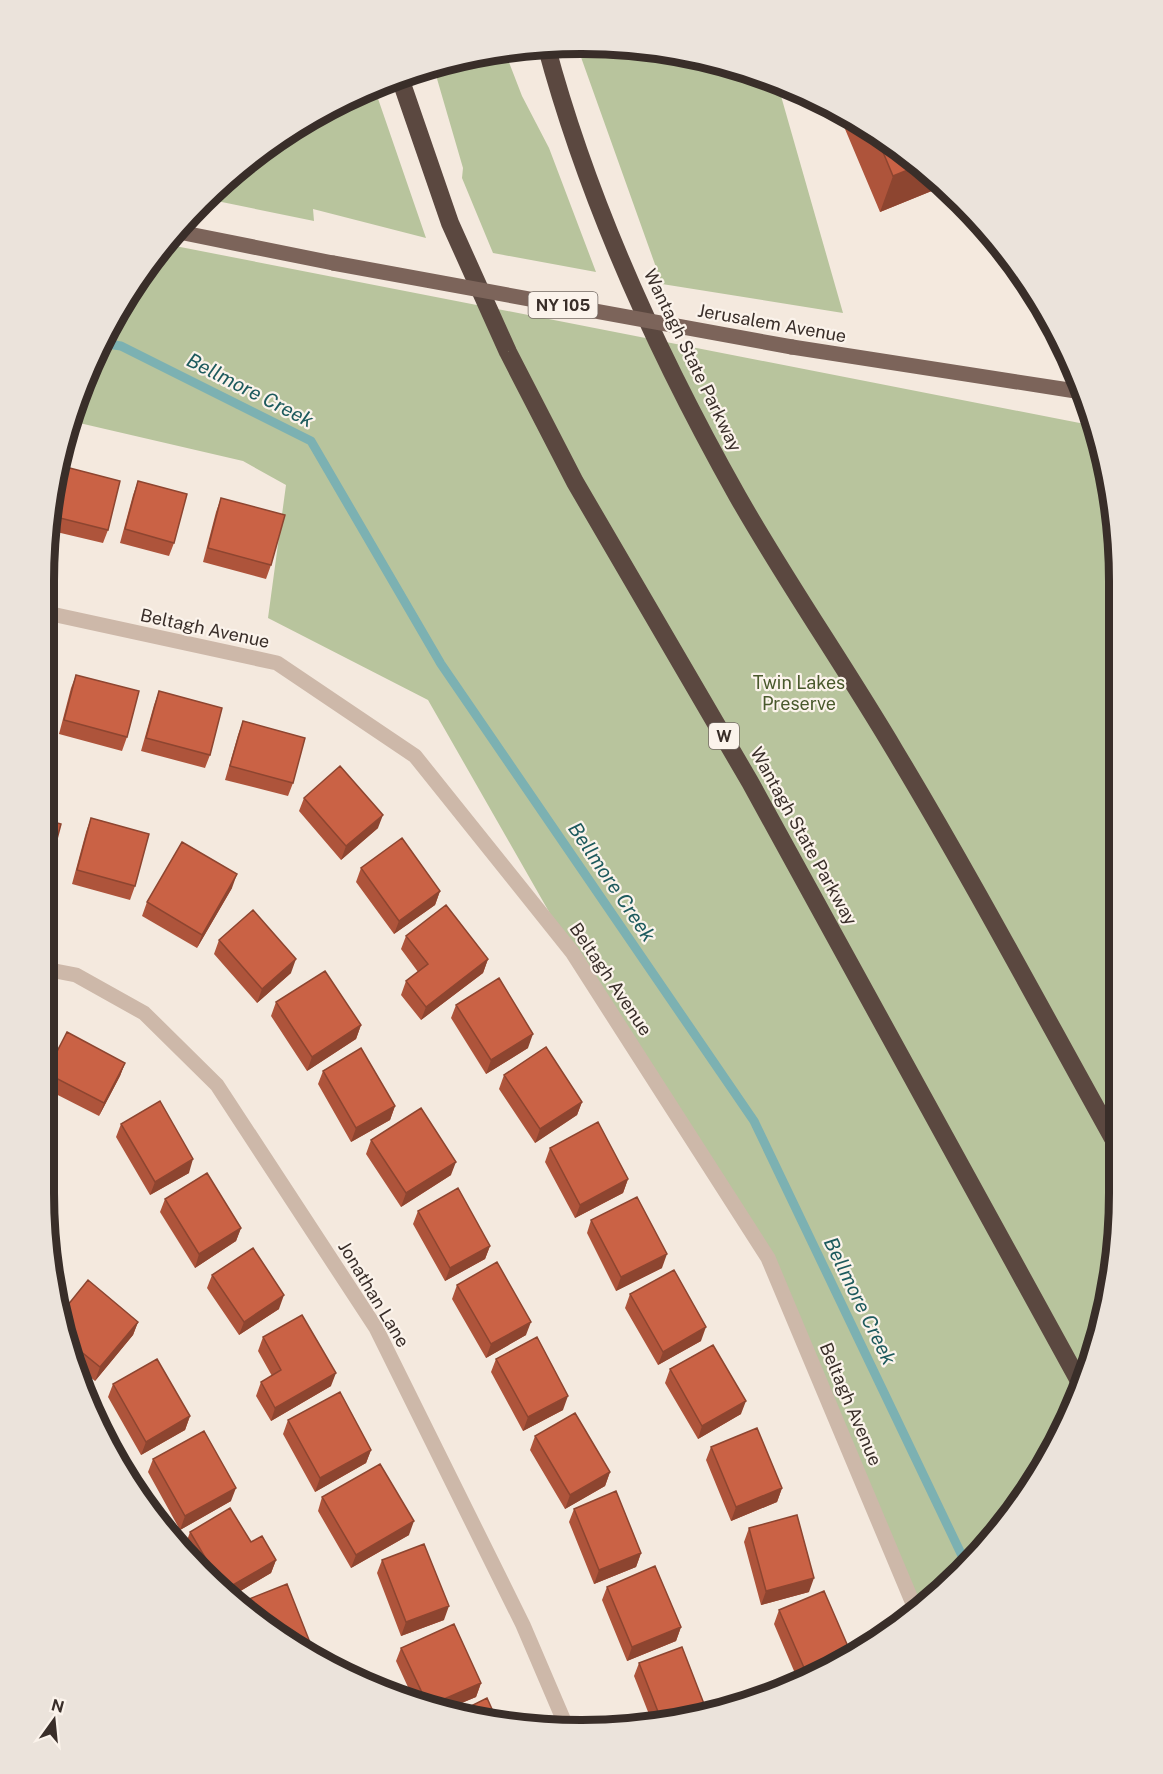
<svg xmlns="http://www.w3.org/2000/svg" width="1163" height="1774" viewBox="0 0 1163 1774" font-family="'Public Sans',sans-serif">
<rect width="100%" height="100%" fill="#f4e9de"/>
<path fill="#b8c49d" d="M577,46L652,48L755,72L777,82L843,313L662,284Z
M505,52L522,96L549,148L596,272L493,253L462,178L463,168L433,65Z
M374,87L426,238L313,209L314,221L207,199L254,154L344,99Z
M165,244L1095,426L1101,443L1118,547L1115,1263L1064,1430L986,1547L914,1606L768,1258L572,952L428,700L268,618L286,485L243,461L75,422L99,344Z"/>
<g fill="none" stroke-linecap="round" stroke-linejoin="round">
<path stroke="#7cb1b2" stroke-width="9" d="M100,343L121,346L311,441L441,664L754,1121L966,1564"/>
<path stroke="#cdb8a9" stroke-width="15" d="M47,613L277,663L415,756L572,952L768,1258L914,1606
M45,969L76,975L144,1013L217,1085L376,1328L523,1625L567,1728"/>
<path stroke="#7c645a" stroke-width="15" d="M174,231L333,263
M792,347L1082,392"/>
<path stroke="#5b4840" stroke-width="18" d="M546,45C588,202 658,355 738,497C787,583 844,665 895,751C972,879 1042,1011 1115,1142
M400,78L450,223L508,352L575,482L750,782L1079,1381"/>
<path stroke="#7c645a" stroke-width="15" d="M333,263L792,347"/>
</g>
<path fill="#ae543b" d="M837,110L851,116L936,177L941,182L939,188L880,212Z
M138,481L174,543L169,556L120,543L133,495Z
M221,498L271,565L266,579L203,562L216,512Z
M48,511L108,530L103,543L48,530Z
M76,675L127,737L122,751L59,734L71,688Z
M159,691L210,755L205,768L141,751L154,705Z
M243,721L293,783L288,796L225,780L238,735Z
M304,798L378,828L341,860L299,811Z
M91,818L135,886L130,900L72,884L86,832Z
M46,820L50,865L46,877Z
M361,868L440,891L435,905L394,934L356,882Z
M232,888L197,948L142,916L147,902Z
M406,936L488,959L483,973L421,1020L401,995L406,981L418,972L401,949Z
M219,940L291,973L257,1003L214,954Z
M276,1002L361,1025L356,1039L307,1071L271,1016Z
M456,1005L528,1048L486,1074L451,1018Z
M125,1063L120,1076L99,1116L44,1088V1078L46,1073Z
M323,1071L395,1106L390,1120L351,1142L318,1084Z
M504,1075L582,1102L577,1115L535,1143L499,1089Z
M121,1124L189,1173L150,1195L116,1137Z
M371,1140L451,1175L401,1207L366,1154Z
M550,1148L628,1179L623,1193L575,1218L545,1162Z
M165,1199L241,1228L236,1241L195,1268L160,1212Z
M418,1211L490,1246L485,1259L445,1281L413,1224Z
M591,1220L662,1268L616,1291L587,1233Z
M212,1275L279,1309L239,1335L207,1288Z
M457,1285L526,1335L486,1358L452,1299Z
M630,1294L701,1341L658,1365L625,1308Z
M63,1311L138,1322L133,1335L95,1381L71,1361Z
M263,1337L331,1386L271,1421L256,1396L261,1382L272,1376L258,1351Z
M496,1359L563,1410L523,1431L491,1372Z
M670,1369L741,1414L698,1439L665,1383Z
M113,1384L190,1416L185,1430L141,1455L108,1397Z
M288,1420L371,1450L366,1463L315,1492L283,1434Z
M535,1436L610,1472L605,1486L565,1509L530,1450Z
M711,1447L782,1488L777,1502L731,1521L706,1460Z
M153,1459L231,1501L180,1530L148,1472Z
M322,1497L409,1535L351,1568L318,1511Z
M574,1509L641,1553L636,1567L594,1584L569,1522Z
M749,1528L809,1592L761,1605L744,1542Z
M190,1532L276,1560L271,1573L232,1596L186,1547L185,1546Z
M382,1560L444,1620L401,1636L377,1573Z
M607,1587L681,1627L676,1641L627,1661L602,1600Z
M779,1610L847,1660L797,1678L774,1624Z
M401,1648L481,1683L476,1697L452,1707L413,1698L396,1661Z
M639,1663L687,1720L652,1722L634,1676Z"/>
<path fill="#8d4530" d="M920,165L936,177L941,182L939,188L880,212L893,176Z
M383,815L378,828L341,860L346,846Z
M237,874L232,888L197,948L202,935Z
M440,891L435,905L394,934L399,921Z
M296,959L291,973L257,1003L262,989Z
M488,959L483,973L421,1020L426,1007Z
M361,1025L356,1039L307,1071L312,1057Z
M533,1034L528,1048L486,1074L491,1060Z
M125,1063L120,1076L99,1116L104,1103Z
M582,1102L577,1115L535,1143L540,1129Z
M395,1106L390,1120L351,1142L356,1128Z
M193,1159L189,1173L150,1195L155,1182Z
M456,1162L451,1175L401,1207L406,1193Z
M628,1179L623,1193L575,1218L580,1205Z
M241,1228L236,1241L195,1268L199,1254Z
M490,1246L485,1259L445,1281L450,1268Z
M667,1254L662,1268L616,1291L621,1277Z
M284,1295L279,1309L239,1335L244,1322Z
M138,1322L133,1335L95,1381L100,1367Z
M531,1322L526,1335L486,1358L491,1344Z
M706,1327L701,1341L658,1365L663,1352Z
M336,1373L331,1386L271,1421L275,1408Z
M568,1396L563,1410L523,1431L528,1417Z
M746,1401L741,1414L698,1439L702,1426Z
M190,1416L185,1430L141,1455L146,1442Z
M371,1450L366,1463L315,1492L320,1478Z
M610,1472L605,1486L565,1509L570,1495Z
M236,1488L231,1501L180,1530L185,1516Z
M782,1488L777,1502L731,1521L736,1507Z
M414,1521L409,1535L351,1568L356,1555Z
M641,1553L636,1567L594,1584L599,1570Z
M276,1560L271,1573L232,1596L226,1589Z
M814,1578L809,1592L761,1605L766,1591Z
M449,1606L444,1620L401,1636L406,1622Z
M681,1627L676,1641L627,1661L632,1647Z
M311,1645L309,1651L304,1648Z
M850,1651L847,1660L802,1677L805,1670Z
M481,1683L476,1697L452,1707L435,1703Z
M706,1709L704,1713L687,1720L674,1721Z"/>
<path fill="#ca6245" stroke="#8d4530" stroke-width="1.5" d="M875,133L920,165L893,176Z
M62,466L120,481L108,530L48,515V511Z
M138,481L187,494L174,543L125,529Z
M221,498L285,515L271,565L208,548Z
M47,670L57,673L47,712Z
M76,675L139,691L127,737L64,720Z
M159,691L222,708L210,755L146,738Z
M243,721L305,738L293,783L230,766Z
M340,766L383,815L346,846L304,798Z
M91,818L149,834L135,886L77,870Z
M46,820L61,824L50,865L46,864Z
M402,838L440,891L399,921L361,868Z
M182,842L237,874L202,935L147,902Z
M446,905L488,959L426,1007L406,981L428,964L406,936Z
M253,910L296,959L262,989L219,940Z
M325,971L361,1025L312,1057L276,1002Z
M499,978L533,1034L491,1060L456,1005Z
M67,1032L125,1063L104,1103L46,1073Z
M546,1047L582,1102L540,1129L504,1075Z
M361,1048L395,1106L356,1128L323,1071Z
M160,1101L193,1159L155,1182L121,1124Z
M421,1108L456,1162L406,1193L371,1140Z
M598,1122L628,1179L580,1205L550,1148Z
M207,1173L241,1228L199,1254L165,1199Z
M458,1188L490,1246L450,1268L418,1211Z
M637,1197L667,1254L621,1277L591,1220Z
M253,1248L284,1295L244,1322L212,1275Z
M497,1262L531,1322L491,1344L457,1285Z
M674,1270L706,1327L663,1352L630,1294Z
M88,1280L138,1322L100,1367L68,1341L63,1311Z
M302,1315L336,1373L275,1408L261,1382L281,1370L263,1337Z
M537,1337L568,1396L528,1417L496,1359Z
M713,1345L746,1401L702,1426L670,1369Z
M157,1359L190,1416L146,1442L113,1384Z
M340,1392L371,1450L320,1478L288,1420Z
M575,1413L610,1472L570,1495L535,1436Z
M757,1428L782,1488L736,1507L711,1447Z
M204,1431L236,1488L185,1516L153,1459Z
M380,1464L414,1521L356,1555L322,1497Z
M616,1491L641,1553L599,1570L574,1509Z
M230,1508L251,1542L262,1536L276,1560L226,1589L222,1586L190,1532Z
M797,1515L814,1578L766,1591L749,1528Z
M424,1544L449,1606L406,1622L382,1560Z
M655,1566L681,1627L632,1647L607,1587Z
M287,1584L311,1645L304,1648L254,1619L239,1603Z
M824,1591L850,1651L805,1670L779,1610Z
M454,1624L481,1683L435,1703L426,1701L401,1648Z
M682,1647L706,1709L674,1721L662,1722L639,1663Z
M487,1698L496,1718L463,1710Z"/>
<g text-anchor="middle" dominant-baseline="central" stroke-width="4.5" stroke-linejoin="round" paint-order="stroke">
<g fill="#fbf3eb" stroke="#736963" stroke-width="1.5">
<rect x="528.5" y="292" width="69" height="26" rx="4.5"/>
<rect x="709" y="723" width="30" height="26" rx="4.5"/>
</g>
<g font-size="16" font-weight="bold" fill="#392e29">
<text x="563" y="305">NY 105</text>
<text x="724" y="736">W</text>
</g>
<g font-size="18" fill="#392e29" stroke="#fbf3eb">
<text transform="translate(772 323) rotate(10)">Jerusalem Avenue</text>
<text transform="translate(693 360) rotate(64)">Wantagh State Parkway</text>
<text transform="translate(205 628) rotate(12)">Beltagh Avenue</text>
<text transform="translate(804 836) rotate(61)">Wantagh State Parkway</text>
<text transform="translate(611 979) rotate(56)">Beltagh Avenue</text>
<text transform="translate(374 1294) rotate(59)">Jonathan Lane</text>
<text transform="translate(851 1404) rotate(67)">Beltagh Avenue</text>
</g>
<g font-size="18" fill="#49592c" stroke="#fbf3eb">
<text x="799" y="682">Twin Lakes<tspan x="799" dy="21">Preserve</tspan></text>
</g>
<g font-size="20" font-style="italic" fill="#1d5a5d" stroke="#fbf3eb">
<text transform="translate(250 390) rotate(27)">Bellmore Creek</text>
<text transform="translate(612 882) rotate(56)">Bellmore Creek</text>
<text transform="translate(860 1301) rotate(64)">Bellmore Creek</text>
</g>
</g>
<path d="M0 0H1163V1774H0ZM581 54H582A527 527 0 0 1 1109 581V1193A527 527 0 0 1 582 1720H581A527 527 0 0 1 54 1193V581A527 527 0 0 1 581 54Z" fill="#ebe3db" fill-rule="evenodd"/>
<path fill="none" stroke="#392e29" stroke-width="8" d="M581 54H582A527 527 0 0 1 1109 581V1193A527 527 0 0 1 582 1720H581A527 527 0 0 1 54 1193V581A527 527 0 0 1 581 54Z"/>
<g transform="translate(54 1720) rotate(15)" stroke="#fbf3eb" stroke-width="4.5" paint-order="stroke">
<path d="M0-4.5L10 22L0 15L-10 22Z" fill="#392e29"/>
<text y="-9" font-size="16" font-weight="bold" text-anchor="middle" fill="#392e29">N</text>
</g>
</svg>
